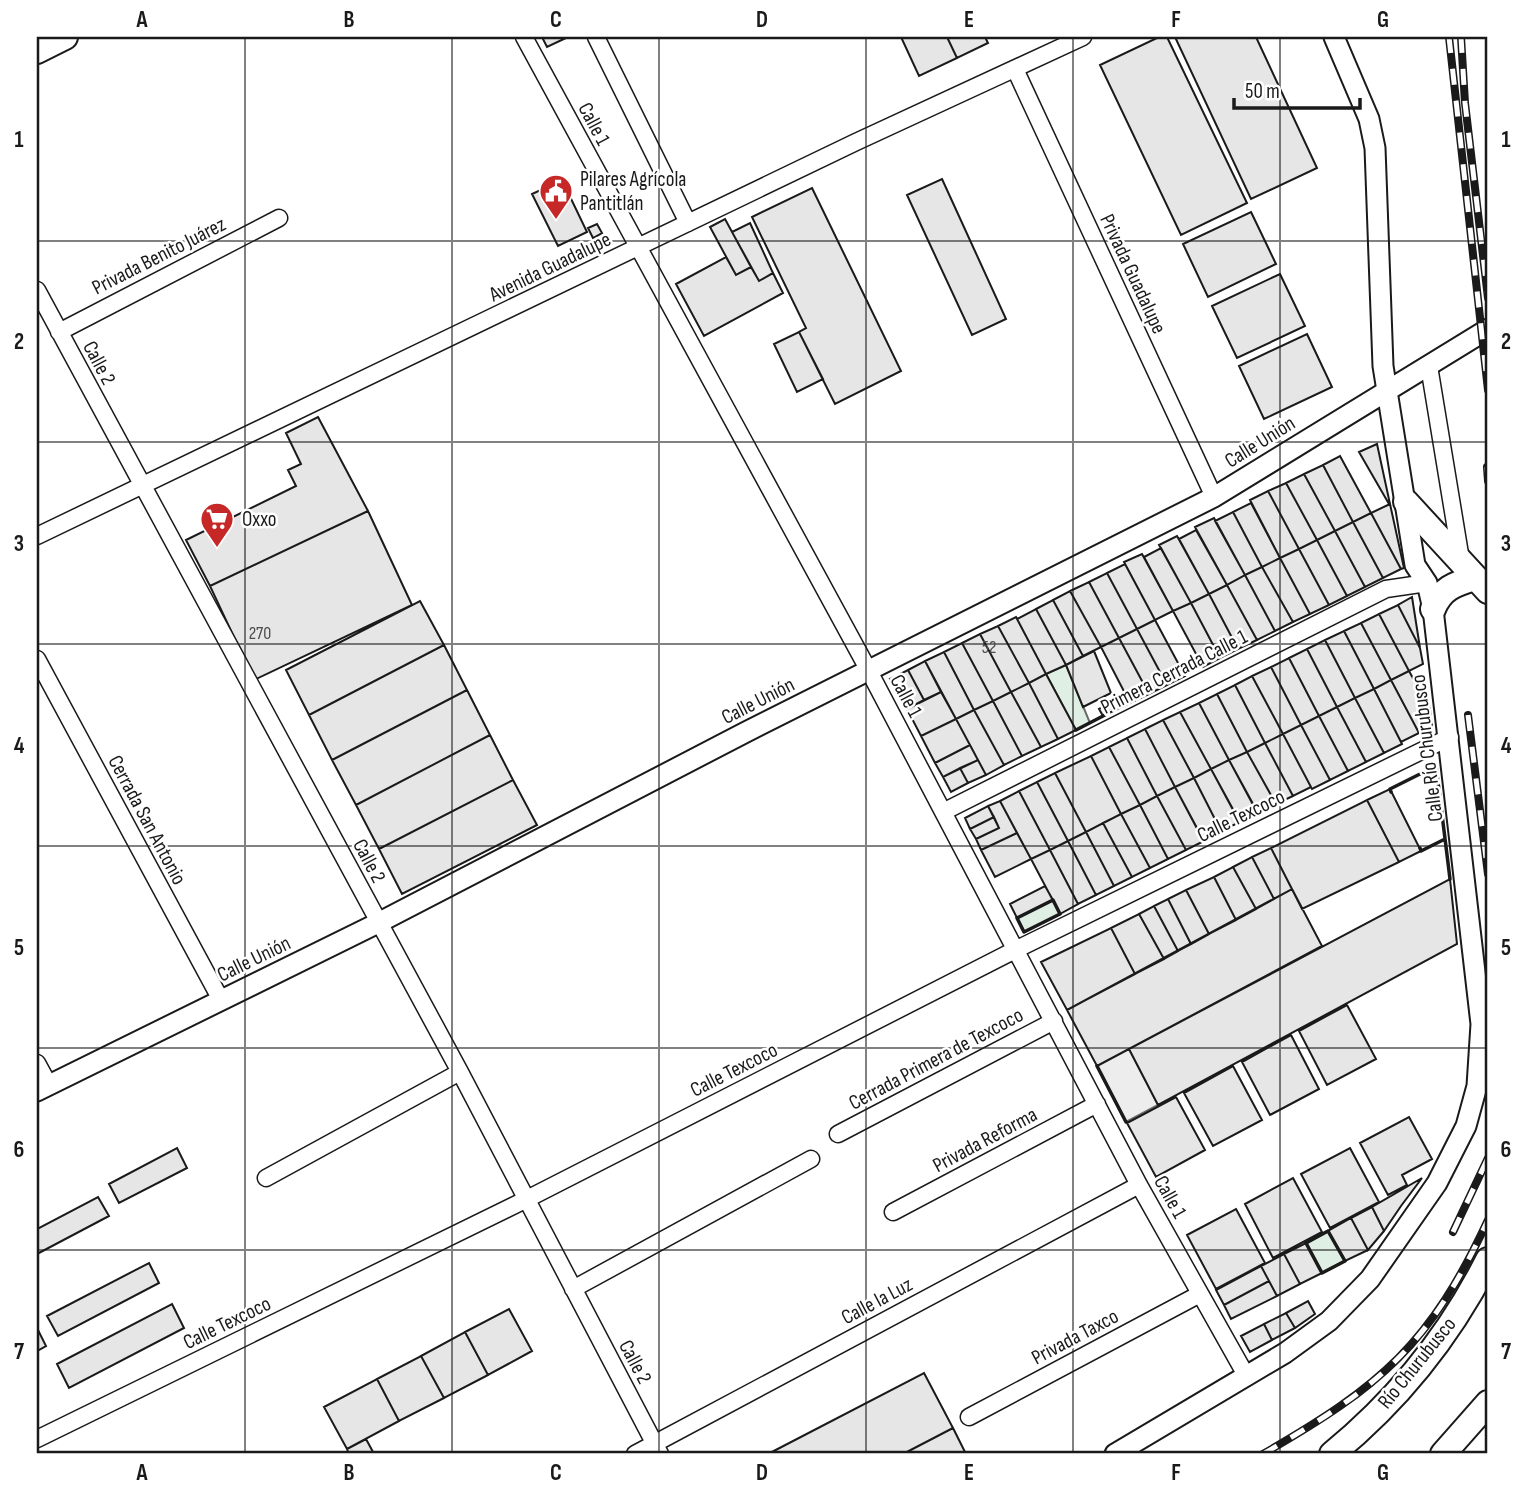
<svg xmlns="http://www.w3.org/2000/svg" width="1525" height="1491" viewBox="0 0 1525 1491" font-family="'Sofia Sans Condensed',sans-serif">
<rect width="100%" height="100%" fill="#fff"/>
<path fill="#e0efe3" stroke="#6a6a6a" stroke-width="2" d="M1066,665L1090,723L1076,730L1046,674Z
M1053,900L1060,914L1024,932L1017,918Z
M1328,1231L1345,1261L1322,1273L1306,1243Z"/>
<path fill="#ededed" stroke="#6a6a6a" stroke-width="2" d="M1129,1049L1158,1105L1126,1122L1097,1066Z"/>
<path fill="#e6e6e6" stroke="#1a1a1a" stroke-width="2" d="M542,37H568L547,47Z
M901,37H947L957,58L919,76Z
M947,37H985L988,43L957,58Z
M1159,37H1167L1247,203L1181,235L1100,65Z
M1175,37H1256L1317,168L1251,199Z
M942,179L1006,319L972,335L907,195Z
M562,180L587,232L558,246L532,194Z
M812,188L901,371L835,404L799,332L806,328L752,217Z
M1251,212L1276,264L1208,297L1183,244Z
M725,219L751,267L736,275L710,227Z
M750,223L773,273L759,281L732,232Z
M597,224L602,233L593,238L588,228Z
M726,257L736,275L751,267L759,281L773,273L783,293L704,336L676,284Z
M1280,274L1305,326L1237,358L1212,306Z
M799,332L823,379L797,392L774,344Z
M1307,334L1332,387L1264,419L1239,366Z
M318,417L368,511L210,586L186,540L296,486L288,470L301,464L286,433Z
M1377,444L1390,504H1389L1359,452Z
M1340,456L1371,513L1353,522L1323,465Z
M1323,465L1353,522L1335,531L1304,474Z
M1304,474L1335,531L1317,540L1286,483Z
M1286,483L1317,540L1299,549L1268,491Z
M1268,491L1299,549L1280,558L1250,500Z
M1251,503L1280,558L1262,567L1233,512Z
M1390,504L1404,568L1401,569L1371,513Z
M368,511L412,605L254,680L210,586Z
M1233,512L1262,567L1245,575L1215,521Z
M1371,513L1401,569L1383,578L1353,522Z
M1214,518L1245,575L1227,585L1195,527Z
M1353,522L1383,578L1365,587L1335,531Z
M1196,530L1227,585L1209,594L1179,539Z
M1335,531L1365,587L1347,596L1317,540Z
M1177,536L1209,594L1191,603L1159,545Z
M1317,540L1347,596L1329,605L1299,549Z
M1161,548L1191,603L1173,611L1144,557Z
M1299,549L1329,605L1310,614L1280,558Z
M1142,554L1173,611L1155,620L1124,562Z
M1280,558L1310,614L1293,622L1262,567Z
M1125,564L1155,620L1137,629L1107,573Z
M1262,567L1293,622L1275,631L1245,575Z
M1107,573L1137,629L1119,638L1089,582Z
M1245,575L1275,631L1257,640L1227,585Z
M1089,582L1119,638L1101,647L1070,591Z
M1227,585L1257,640L1238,649L1209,594Z
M1070,591L1101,647L1083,656L1053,600Z
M1209,594L1238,649L1220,658L1191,603Z
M1412,597L1420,648L1398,605Z
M1053,600L1083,656L1066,665L1036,609Z
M420,601L444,645L309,715L286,670Z
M1191,603L1220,658L1203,667L1173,611Z
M1398,605L1420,648L1423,664L1409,671L1379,614Z
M1036,609L1066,665L1046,674L1017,619Z
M1379,614L1409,671L1391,680L1361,623Z
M1016,617L1046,674L1029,683L998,626Z
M1155,620L1185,676L1167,685L1137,629Z
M1361,623L1391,680L1374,689L1344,631Z
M998,626L1029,683L1011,692L980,634Z
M1137,629L1167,685L1149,694L1119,638Z
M1344,631L1374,689L1355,698L1325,640Z
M980,634L1011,692L993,701L962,643Z
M1119,638L1149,694L1130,703L1101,647Z
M1325,640L1355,698L1337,707L1307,649Z
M962,643L993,701L974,710L944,652Z
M444,645L467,690L332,760L309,715Z
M1307,649L1337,707L1319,716L1289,658Z
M1094,651L1111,693L1083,707L1066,665Z
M944,652L974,710L956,719L925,661Z
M1289,658L1319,716L1301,725L1271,667Z
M925,661L941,692L924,700L908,670Z
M1271,667L1301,725L1283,734L1252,676Z
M908,670L924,700L907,709L890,679Z
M1409,671L1430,709L1432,726L1419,733L1391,680Z
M1046,674L1076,730L1058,739L1029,683Z
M1252,676L1283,734L1265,743L1235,685Z
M1391,680L1419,733L1401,742L1374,689Z
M1029,683L1058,739L1041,747L1011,692Z
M1235,685L1265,743L1247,752L1217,694Z
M1374,689L1402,744L1384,753L1355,698Z
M467,690L490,735L356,805L332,760Z
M941,692L956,719L921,736L907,709Z
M1011,692L1041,747L1022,756L993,701Z
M1217,694L1247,752L1229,760L1199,703Z
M1126,695L1130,703L1103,716L1099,709Z
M1355,698L1384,753L1366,762L1337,707Z
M993,701L1022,756L1004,765L974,710Z
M1199,703L1229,760L1211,769L1180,712Z
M1337,707L1366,762L1348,771L1319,716Z
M974,710L1004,765L986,775L956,719Z
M1180,712L1211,769L1194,778L1163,720Z
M1319,716L1348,771L1330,780L1301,725Z
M956,719L970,745L935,763L921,736Z
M1163,720L1194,778L1175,787L1145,729Z
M1301,725L1330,780L1312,789L1283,734Z
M1145,729L1175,787L1157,796L1127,738Z
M1283,734L1311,787L1293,796L1265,743Z
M490,735L513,780L379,849L356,805Z
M1127,738L1157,796L1140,805L1109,747Z
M1265,743L1293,796L1276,804L1247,752Z
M970,745L978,760L943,777L935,763Z
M1109,747L1140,805L1121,814L1091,756Z
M1247,752L1276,804L1258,813L1229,760Z
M1091,756L1121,814L1086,832L1055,773Z
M978,760L986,775L968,783L960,768Z
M1229,760L1258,814L1240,823L1211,769Z
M960,768L968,783L951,792L943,777Z
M1211,769L1240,822L1221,831L1194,778Z
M1055,773L1086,832L1068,841L1037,782Z
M1194,778L1221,831L1203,840L1175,787Z
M513,780L537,825L402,894L379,849Z
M1037,782L1068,841L1050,850L1019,791Z
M1175,787L1204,841L1186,850L1157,796Z
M1390,789L1421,851L1399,862L1367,800Z
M1019,791L1050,850L1031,859L1000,801Z
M1157,796L1186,850L1168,859L1140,805Z
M1367,800L1399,862L1302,909L1271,848Z
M1000,801L1017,833L981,850L976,839L999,828L988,806Z
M1140,805L1168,859L1150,868L1121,814Z
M988,806L994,817L970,829L965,818Z
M1121,814L1150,868L1132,877L1103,823Z
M994,817L999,828L976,839L970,829Z
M1103,823L1132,877L1114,886L1086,832Z
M1086,832L1114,886L1096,895L1068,841Z
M1017,833L1031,859L995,877L981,850Z
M1068,841L1096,895L1078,904L1050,850Z
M1271,848L1292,889L1274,899L1252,857Z
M1050,850L1078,904L1060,914L1031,859Z
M1252,857L1274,899L1256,909L1233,867Z
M1233,867L1256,909L1236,920L1214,877Z
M1214,877L1236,920L1209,934L1186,890Z
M1450,879L1457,944L1158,1105L1129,1049Z
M1045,886L1053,900L1017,918L1010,904Z
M1292,889L1322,946L1097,1066L1067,1010Z
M1186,890L1209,934L1191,944L1168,899Z
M1168,899L1191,944L1178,951L1154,906Z
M1154,906L1178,951L1164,959L1139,914Z
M1139,914L1164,959L1135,974L1111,928Z
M1111,928L1135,974L1067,1010L1041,962Z
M1347,1005L1376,1059L1327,1085L1299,1031Z
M1291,1035L1319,1089L1270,1115L1242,1062Z
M1233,1066L1262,1120L1213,1146L1184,1093Z
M1176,1097L1205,1150L1156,1177L1127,1123Z
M1409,1117L1432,1159L1402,1175L1407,1185L1388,1195L1360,1143Z
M177,1148L187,1168L119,1203L109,1184Z
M1350,1148L1379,1202L1330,1228L1301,1174Z
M1293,1178L1322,1232L1273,1258L1245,1204Z
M1422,1178L1401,1206L1384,1231L1372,1207Z
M98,1197L109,1216L37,1254V1229Z
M1372,1207L1384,1231L1368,1250L1351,1218Z
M1236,1209L1265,1263L1216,1289L1187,1235Z
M1351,1218L1368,1250L1345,1261L1328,1231Z
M1306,1243L1322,1273L1300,1284L1284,1254Z
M1284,1254L1300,1284L1277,1296L1261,1266Z
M149,1263L159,1283L58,1336L47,1316Z
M1261,1266L1269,1281L1224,1305L1216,1290Z
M1269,1281L1277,1296L1231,1319L1224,1305Z
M1308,1301L1315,1314L1295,1328L1286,1313Z
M172,1304L184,1328L69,1388L57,1364Z
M509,1309L532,1351L488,1375L465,1332Z
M1286,1313L1295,1328L1272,1340L1264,1324Z
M1264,1324L1272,1340L1250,1352L1241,1336Z
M37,1328L46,1346L37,1351Z
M465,1332L488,1375L444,1398L421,1356Z
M421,1356L444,1398L399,1421L377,1379Z
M924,1373L953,1428L903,1454H768Z
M377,1379L399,1421L347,1449L324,1407Z
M953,1428L966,1454H903Z
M366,1439L373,1452L349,1454L347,1449Z"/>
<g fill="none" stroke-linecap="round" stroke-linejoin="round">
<defs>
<path id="minor" d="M524,37L869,671L1139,1185L1247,1377
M596,37L688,223
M1015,69L1214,497
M37,290L460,1072L660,1454
M59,332L279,218
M1429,366L1461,560
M37,536L856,142L1083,37
M37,659L221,1000
M943,812L1386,589L1427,583
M37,1063L49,1085
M838,1134L1054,1021
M266,1178L460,1072
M893,1212L1097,1104
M573,1289L811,1159
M969,1417L1200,1294
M37,1439L527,1199L1015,950L1450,737
M635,1454L1139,1185"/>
<path id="tertiary" d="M37,1091L378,923L746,732L1214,497L1488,329
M1115,1454L1285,1353L1329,1321L1370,1279L1437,1183L1466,1126L1477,1086L1481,1024L1433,609L1427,583L1415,565L1383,366L1375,148L1369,119L1334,37"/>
<path id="primary" d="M37,51L65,37
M1406,502L1488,591
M1433,609C1441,589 1454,584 1475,578
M1332,1454C1397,1401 1450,1335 1488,1260
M1443,1454L1488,1403"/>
</defs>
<use href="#minor" stroke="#1a1a1a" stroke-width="19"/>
<use href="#tertiary" stroke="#1a1a1a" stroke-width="23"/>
<use href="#primary" stroke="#1a1a1a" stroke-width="28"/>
<use href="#minor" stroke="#fff" stroke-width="16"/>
<use href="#tertiary" stroke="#fff" stroke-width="19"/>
<use href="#primary" stroke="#fff" stroke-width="24"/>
<defs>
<path id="rail" d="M1449,37L1488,390
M1461,37L1465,103L1488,298
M1487,467L1488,481
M1468,715L1488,874
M1453,1232L1488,1158
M1263,1454C1381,1386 1430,1345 1488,1220"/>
</defs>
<use href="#rail" stroke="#1a1a1a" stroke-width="8"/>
<use href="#rail" stroke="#fff" stroke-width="5" stroke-dasharray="16" stroke-linecap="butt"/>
<path stroke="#1a1a1a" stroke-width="3.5" d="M1076,730L1105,715
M1391,792L1390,789L1436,766L1450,879
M1420,848L1421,851L1445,839
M1053,900L1060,914L1024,932L1017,918Z
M1097,1066L1126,1122
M1328,1231L1345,1261L1322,1273L1306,1243Z"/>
</g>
<path fill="none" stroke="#1a1a1a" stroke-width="2" stroke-opacity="0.55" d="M245,37V1454M452,37V1454M659,37V1454M866,37V1454M1073,37V1454M1280,37V1454M37,241H1488M37,442H1488M37,644H1488M37,846H1488M37,1048H1488M37,1250H1488"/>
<defs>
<symbol id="civic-pin" viewBox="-11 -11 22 30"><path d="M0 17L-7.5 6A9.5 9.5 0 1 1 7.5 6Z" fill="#c62828" stroke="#fff"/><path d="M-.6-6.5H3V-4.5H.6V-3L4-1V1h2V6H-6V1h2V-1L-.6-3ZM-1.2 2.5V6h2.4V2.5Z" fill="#fff"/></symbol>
<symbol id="supermarket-pin" viewBox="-11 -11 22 30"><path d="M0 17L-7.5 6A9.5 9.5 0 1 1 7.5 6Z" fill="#c62828" stroke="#fff"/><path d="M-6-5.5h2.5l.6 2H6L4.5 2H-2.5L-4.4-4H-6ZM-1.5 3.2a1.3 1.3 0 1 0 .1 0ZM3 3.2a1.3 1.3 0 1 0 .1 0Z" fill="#fff"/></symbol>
</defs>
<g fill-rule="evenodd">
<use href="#civic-pin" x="537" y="172" width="38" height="52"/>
<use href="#supermarket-pin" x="198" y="500" width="38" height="52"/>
</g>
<g text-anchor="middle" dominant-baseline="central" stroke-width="5" stroke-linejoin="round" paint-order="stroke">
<g font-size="18" fill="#4d4d4d">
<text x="260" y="633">270</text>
<text x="989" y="647">52</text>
</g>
<g font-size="21" fill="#1a1a1a" stroke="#fff">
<text transform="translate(594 124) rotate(62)">Calle 1</text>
<text transform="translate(159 256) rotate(-27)">Privada Benito Juárez</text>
<text transform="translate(550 267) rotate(-26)">Avenida Guadalupe</text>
<text transform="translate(1133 274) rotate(65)">Privada Guadalupe</text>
<text transform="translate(99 363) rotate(62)">Calle 2</text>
<text transform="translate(1260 442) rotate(-32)">Calle Unión</text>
<text transform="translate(1174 672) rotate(-27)">Primera Cerrada Calle 1</text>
<text transform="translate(906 696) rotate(62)">Calle 1</text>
<text transform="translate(758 701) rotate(-27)">Calle Unión</text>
<text transform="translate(1427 748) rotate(-97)">Calle Río Churubusco</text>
<text transform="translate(1241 816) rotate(-26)">Calle Texcoco</text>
<text transform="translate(147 820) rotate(62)">Cerrada San Antonio</text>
<text transform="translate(369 861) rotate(62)">Calle 2</text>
<text transform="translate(254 959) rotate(-26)">Calle Unión</text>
<text transform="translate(936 1059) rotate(-28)">Cerrada Primera de Texcoco</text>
<text transform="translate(734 1070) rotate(-27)">Calle Texcoco</text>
<text transform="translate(985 1140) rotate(-28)">Privada Reforma</text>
<text transform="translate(1170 1197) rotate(61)">Calle 1</text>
<text transform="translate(877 1301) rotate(-28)">Calle la Luz</text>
<text transform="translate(227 1323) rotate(-26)">Calle Texcoco</text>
<text transform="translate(1075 1337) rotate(-28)">Privada Taxco</text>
<text transform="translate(635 1362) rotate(62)">Calle 2</text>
<text transform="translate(1417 1363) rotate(-51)">Río Churubusco</text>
</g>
<g font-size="21" fill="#1a1a1a" stroke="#fff" text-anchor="start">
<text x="580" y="179">Pilares Agrícola<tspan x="580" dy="24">Pantitlán</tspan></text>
<text x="242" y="519">Oxxo</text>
</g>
</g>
<rect width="1525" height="1491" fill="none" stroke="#ffffff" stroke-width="77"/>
<path d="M1234 98v10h126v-10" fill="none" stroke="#1a1a1a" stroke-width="3.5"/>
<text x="1245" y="98" font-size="21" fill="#1a1a1a" stroke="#ffffff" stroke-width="5" paint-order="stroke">50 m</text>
<rect x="38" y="38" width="1448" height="1414" fill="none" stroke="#1a1a1a" stroke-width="2.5"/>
<g font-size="23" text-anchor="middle" font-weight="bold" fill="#1a1a1a">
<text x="142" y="27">A</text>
<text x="349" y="27">B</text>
<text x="556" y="27">C</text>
<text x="762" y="27">D</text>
<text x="969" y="27">E</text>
<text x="1176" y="27">F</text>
<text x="1383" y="27">G</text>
<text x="19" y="147">1</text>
<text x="1506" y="147">1</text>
<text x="19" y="349">2</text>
<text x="1506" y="349">2</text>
<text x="19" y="551">3</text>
<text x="1506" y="551">3</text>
<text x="19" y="753">4</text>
<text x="1506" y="753">4</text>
<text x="19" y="955">5</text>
<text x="1506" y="955">5</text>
<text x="19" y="1157">6</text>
<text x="1506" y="1157">6</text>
<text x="19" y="1359">7</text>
<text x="1506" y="1359">7</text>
<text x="142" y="1480">A</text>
<text x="349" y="1480">B</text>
<text x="556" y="1480">C</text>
<text x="762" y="1480">D</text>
<text x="969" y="1480">E</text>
<text x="1176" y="1480">F</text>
<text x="1383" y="1480">G</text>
</g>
</svg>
